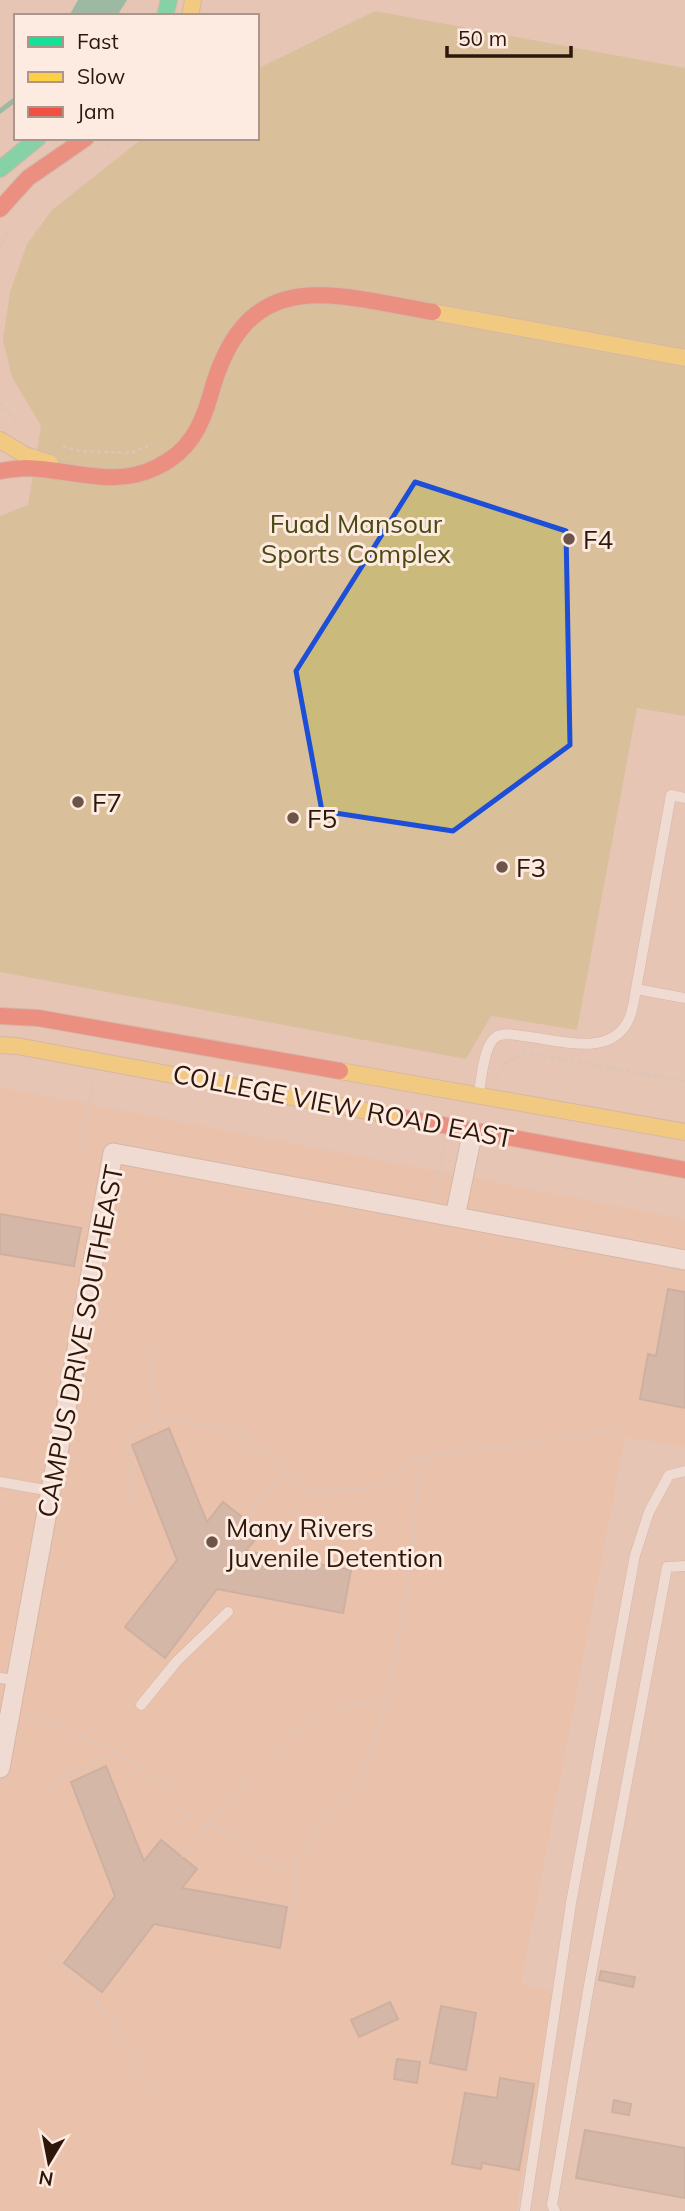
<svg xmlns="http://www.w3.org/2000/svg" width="685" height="2211" viewBox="0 0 685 2211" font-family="Mulish,sans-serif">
<rect width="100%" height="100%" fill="#e6c5b4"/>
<path fill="#f0bca1" d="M0,1087L685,1219V1447L625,1437L521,1984L555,1992L516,2211H0Z"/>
<path fill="#cabb7d" d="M375,11L685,68V716L637,708L577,1030L491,1016L466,1059L0,972V516L28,505L41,426L12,377L3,340L10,292L27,244L52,210L143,138H257V69Z"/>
<path fill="#45aa8a" d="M78,0H127L117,16H69Z"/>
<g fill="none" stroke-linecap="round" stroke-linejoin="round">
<path stroke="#45aa8a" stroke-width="5" d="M0,111L16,99"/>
</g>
<path fill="#c0a699" stroke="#b1978a" stroke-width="2" d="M0,1214L81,1228L74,1266L0,1254Z
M668,1289L685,1292V1408L640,1399L648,1354L656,1356Z
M169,1428L207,1522L223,1502L261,1532L246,1551L351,1570L343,1613L217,1589L165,1658L125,1627L177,1560L132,1445Z
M106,1766L144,1861L161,1840L197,1869L182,1888L287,1907L280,1948L154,1924L102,1992L64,1963L115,1896L71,1782Z
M601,1971L635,1977L633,1987L599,1980Z
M390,2002L398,2019L359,2037L351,2020Z
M441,2006L476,2013L466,2070L430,2063Z
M397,2059L420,2062L417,2083L394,2079Z
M500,2078L534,2084L519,2170L482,2163L481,2169L452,2164L465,2093L497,2098Z
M614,2100L631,2104L629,2115L612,2112Z
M585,2130L685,2148V2198L576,2178Z"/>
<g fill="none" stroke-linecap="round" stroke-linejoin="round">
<defs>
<path id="lane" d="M636,989L685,998
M479,1093C481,1080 484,1044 496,1037C503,1032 515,1035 523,1036C555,1039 609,1059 628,1021C633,1012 634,999 636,989L671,795L685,798
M0,1482L51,1491
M0,1678L16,1680
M141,1705L177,1661L228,1612
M525,2211L571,1903L635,1555L649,1512L669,1475L685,1471
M555,2211L552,2205L589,1985L667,1567L685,1566"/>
<path id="street" d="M455,1217L473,1130
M0,1768L113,1153L685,1260"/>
<path id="fast" d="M165,16L169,0
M0,169L38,138"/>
<path id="slow" d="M190,16L193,0
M433,312L685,358
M0,440L25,455L50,463
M0,1045L17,1046L405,1118
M340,1071L685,1132"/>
<path id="jam" d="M0,209L28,178L86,138
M0,471C9,470 18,468 26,468C71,469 114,489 157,467C189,452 202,426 211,393C247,263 329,294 433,312
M0,1016L38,1018L340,1071
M405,1118L685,1170"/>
</defs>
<use href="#lane" stroke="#c0a699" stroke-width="11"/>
<use href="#street" stroke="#c0a699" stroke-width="21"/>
<use href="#fast" stroke="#c0a699" stroke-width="18"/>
<use href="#slow" stroke="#c0a699" stroke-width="18"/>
<use href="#jam" stroke="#c0a699" stroke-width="18"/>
<path stroke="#cec5c0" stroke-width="2.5" stroke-dasharray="3.5 3.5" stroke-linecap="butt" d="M107,146L118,138
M0,248L9,228
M0,402L21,426
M63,446L80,451L131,453L152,444
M497,1076L508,1061L526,1053L685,1081
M80,1147L93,1080
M435,1194L445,1145
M154,1347L149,1376L160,1418
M130,1504L132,1463L125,1438L160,1418L236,1430L284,1474L308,1491L372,1488L387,1482L409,1459L615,1431L616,1425
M244,1518L284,1474
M26,1719L62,1728L89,1738L123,1756L168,1786L180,1810L207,1828
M41,1796L59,1779L116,1752
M211,1824L244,1848L298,1876
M182,1857L241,1785L298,1724L316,1714L353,1703L386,1708
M290,1927L298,1876L296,1857L360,1783L386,1708L412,1559L417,1485L421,1468L432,1455
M44,1953C63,1969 84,1985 99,2005C123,2038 136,2074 169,2100"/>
<use href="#lane" stroke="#fbf6f4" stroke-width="10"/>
<use href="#street" stroke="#fbf6f4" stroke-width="19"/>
<use href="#fast" stroke="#16e098" stroke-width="16"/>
<use href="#slow" stroke="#ffcf43" stroke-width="16"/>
<use href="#jam" stroke="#f24e42" stroke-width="16"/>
</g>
<path d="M0 0H685V2211H0ZM415,482L566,531L570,745L453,831L322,811L296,671Z" fill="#e6c5b4" fill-opacity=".55" fill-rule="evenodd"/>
<path fill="none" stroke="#1d4ed8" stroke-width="5" stroke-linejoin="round" d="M415,482L566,531L570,745L453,831L322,811L296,671Z"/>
<g fill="#6e5446" stroke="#fdeae0" stroke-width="2.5">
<circle cx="569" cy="539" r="7"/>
<circle cx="78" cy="802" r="7"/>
<circle cx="293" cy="818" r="7"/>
<circle cx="502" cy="867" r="7"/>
<circle cx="212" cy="1542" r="7"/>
</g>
<g text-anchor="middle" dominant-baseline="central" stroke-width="6" stroke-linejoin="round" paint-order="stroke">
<g font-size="26" fill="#4a4911" stroke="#fdeae0">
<text x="356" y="523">Fuad Mansour<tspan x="356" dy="30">Sports Complex</tspan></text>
</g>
<g font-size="26" fill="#2d170b" stroke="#fdeae0" text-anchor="start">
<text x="583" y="539">F4</text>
<text x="92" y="802">F7</text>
<text x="307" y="818">F5</text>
<text x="516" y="867">F3</text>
<text x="226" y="1527">Many Rivers<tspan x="226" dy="30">Juvenile Detention</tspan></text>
</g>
<g font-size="26" fill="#2d170b" stroke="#fdeae0">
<text transform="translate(343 1106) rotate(11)">COLLEGE VIEW ROAD EAST</text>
<text transform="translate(80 1341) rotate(-79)">CAMPUS DRIVE SOUTHEAST</text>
</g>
</g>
<rect x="14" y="14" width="245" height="126" fill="#fdeae0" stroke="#aa968b" stroke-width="2"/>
<rect x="28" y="37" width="35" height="10" fill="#16e098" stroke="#aa968b" stroke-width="2"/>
<text x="77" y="49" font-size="21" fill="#2d170b">Fast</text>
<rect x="28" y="72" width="35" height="10" fill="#ffcf43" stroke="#aa968b" stroke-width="2"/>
<text x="77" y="84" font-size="21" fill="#2d170b">Slow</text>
<rect x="28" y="107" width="35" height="10" fill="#f24e42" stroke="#aa968b" stroke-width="2"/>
<text x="77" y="119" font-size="21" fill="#2d170b">Jam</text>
<g transform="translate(49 2162) rotate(190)" stroke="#fdeae0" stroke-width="5" paint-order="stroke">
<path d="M0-5L12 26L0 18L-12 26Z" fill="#2d170b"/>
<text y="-10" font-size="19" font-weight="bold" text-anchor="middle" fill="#2d170b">N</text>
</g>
<path d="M447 46v10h124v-10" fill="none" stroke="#2d170b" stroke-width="3.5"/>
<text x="458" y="46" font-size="21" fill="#2d170b" stroke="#fdeae0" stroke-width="5" paint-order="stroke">50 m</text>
</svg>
